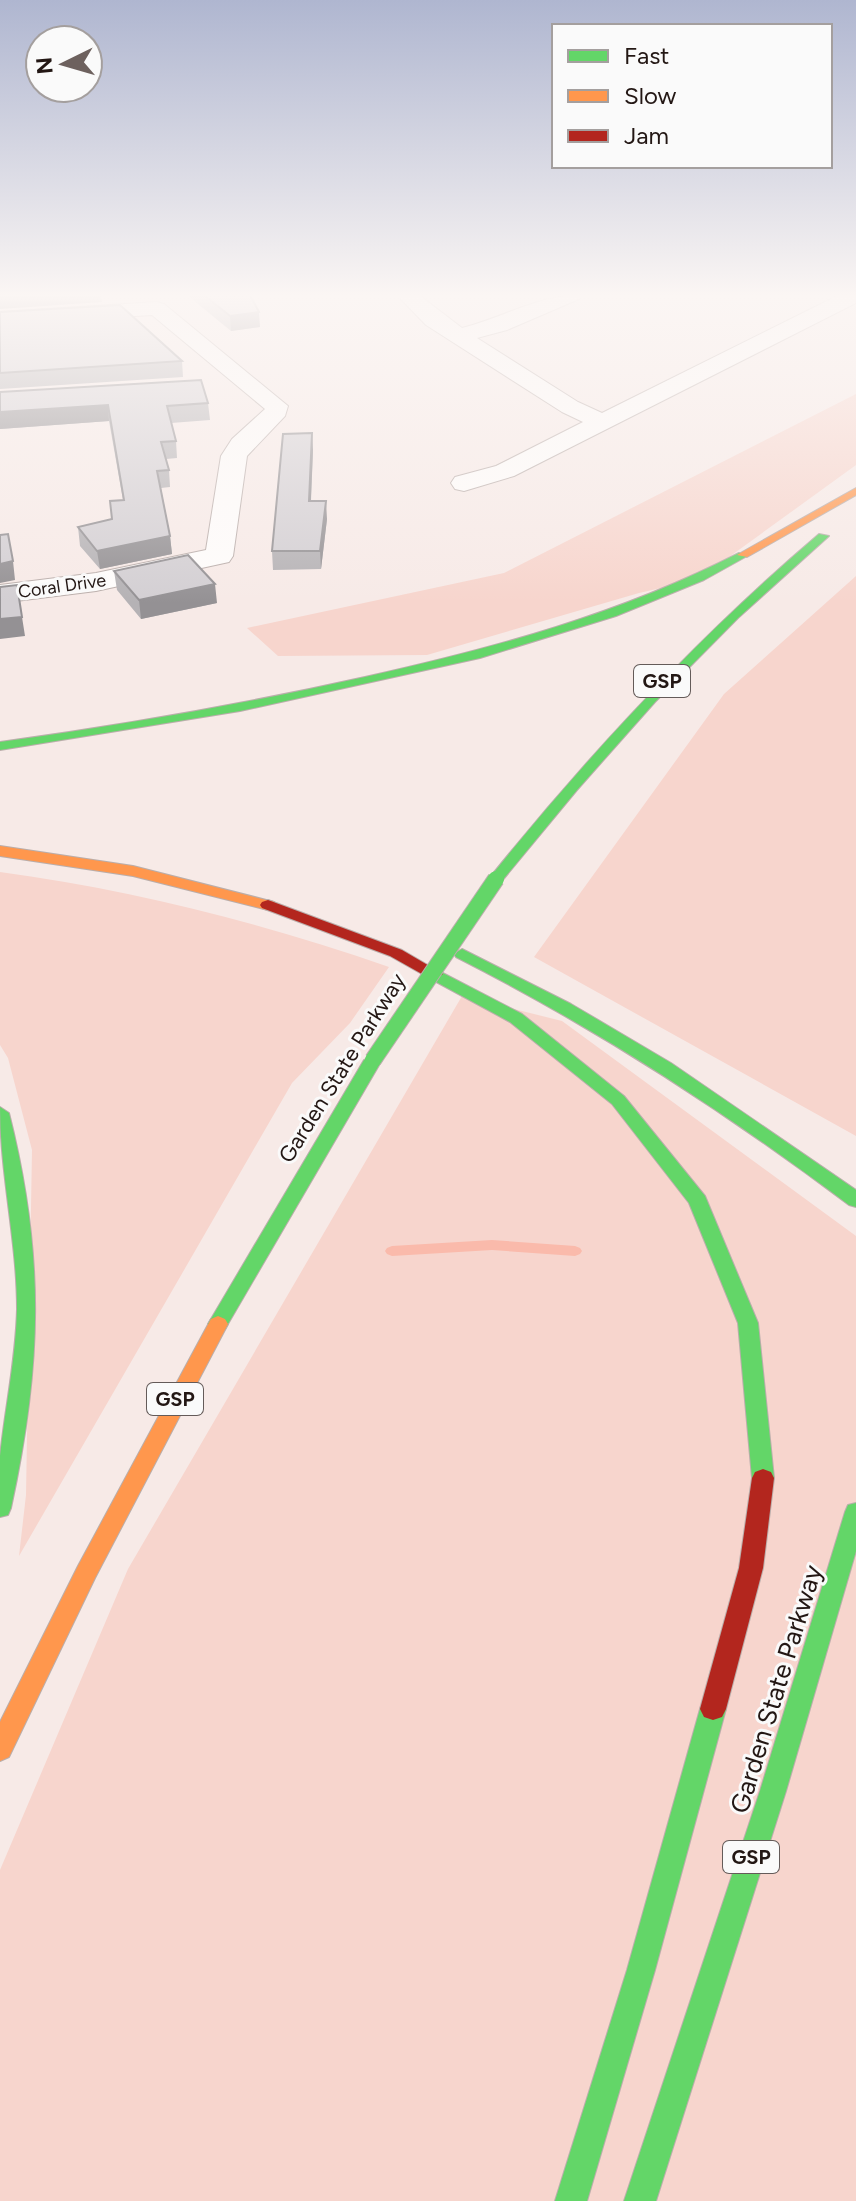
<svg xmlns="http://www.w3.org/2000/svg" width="856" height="2201" viewBox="0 0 856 2201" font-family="Figtree,sans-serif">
<rect width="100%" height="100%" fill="#f7eae7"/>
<path fill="#f7d5cd" d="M856,394V465L729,557L705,578L639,593L427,655L278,656L247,628L504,573Z
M856,576V1136L534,957L724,694Z
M0,872C133,890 262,923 389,967L350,1023L292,1083L19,1556L26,1495L32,1150L8,1058L0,1045Z
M462,996L562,1021L856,1236V2201H0V1870L128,1569Z"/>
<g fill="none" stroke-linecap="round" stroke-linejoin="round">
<path fill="#fabaab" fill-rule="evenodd" d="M492,1240L575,1246L580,1248L582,1251L580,1254L575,1256L492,1250L392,1256L387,1254L385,1251L387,1248L392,1246Z"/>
<defs>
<path id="street" d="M397,295H419L462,328C504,317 539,295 582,295L579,299L507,330L477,338L578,402L602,413L839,295H856V303L514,476L464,491L455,489L451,483L455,477L496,466L583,422L562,412L426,325Z
M157,302L164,304L288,406L285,416L247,456L233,556L229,562L96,591L0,603V585L96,573L206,550L221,456L232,439L265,409L152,315L0,324V312Z"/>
<path id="fast" d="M819,534L829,536L738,618L655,702L577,790L501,882H491L488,879L491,876C591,752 698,637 819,534Z
M739,553L749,555L704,580L616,616L480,658L240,711L0,750V742C123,725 244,704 365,677C495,648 620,614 739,553Z
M462,949L571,1004L671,1063L856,1190V1207L849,1205C724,1111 596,1028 456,957L454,954Z
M435,969L522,1014L624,1096L705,1196L758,1323L774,1478L771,1484L763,1487L755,1484L752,1478L738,1323L689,1203L612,1104L510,1022L429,978L427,974Z
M373,1055L382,1060L225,1329H211L208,1324L211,1319L364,1060Z
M0,1107L9,1113C45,1255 42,1366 11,1508L8,1515L0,1517C0,1497 0,1476 0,1456C5,1407 16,1359 17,1309C17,1241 0,1175 0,1107Z
M856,1503V1551L786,1791L656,2201H624L760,1791L845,1512L848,1505Z
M713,1698L722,1701L726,1709L655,1970L587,2201H555L627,1970L700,1709L704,1701Z"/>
<path id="slow" d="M856,488V495L747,557L737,555Z
M0,846L133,866L274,902L276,905L268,910L133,876L0,856Z
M218,1316L225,1319L228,1324L95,1578L9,1757L0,1761V1722L78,1566L211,1319Z"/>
<path id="jam" d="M268,900L402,950L443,974L435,979L429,978L390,956L262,908L260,905L262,902Z
M763,1469L771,1472L774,1478L763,1568L726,1709L722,1717L713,1720L704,1717L700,1709L739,1568L752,1478L755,1472Z"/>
</defs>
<use href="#street" stroke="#baaeab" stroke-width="2"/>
<use href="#fast" stroke="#baaeab" stroke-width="2"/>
<use href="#slow" stroke="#baaeab" stroke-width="2"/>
<use href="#jam" stroke="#baaeab" stroke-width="2"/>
<use href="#street" fill="#fefcfb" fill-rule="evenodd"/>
<use href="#fast" fill="#63d668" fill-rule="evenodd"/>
<use href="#slow" fill="#ff974d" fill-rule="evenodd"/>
<use href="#jam" fill="#b3261e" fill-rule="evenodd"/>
<defs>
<path id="fast-bridge" d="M373,1060L496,879"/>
</defs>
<use href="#fast-bridge" stroke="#baaeab" stroke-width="18" stroke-linecap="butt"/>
<use href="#fast-bridge" stroke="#63d668" stroke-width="16"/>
</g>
<path fill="#b5b2b5" d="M187,295H250L260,327L231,331Z
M0,312L182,361L183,377L0,389Z
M0,392L208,403L210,420L171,423L176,441L177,458L166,459L169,470L170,487L161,488L170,536L172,554L100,569L80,546L78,527L112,519L123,500L109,421L0,429Z
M313,450L311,501L327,519L321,569L273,570L272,551Z
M114,571L217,603L141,619L117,590Z"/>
<path fill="#949194" d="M0,295H101L102,302L0,309Z
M259,312L260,327L231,331L230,316Z
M108,405L109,421L0,429V412Z
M312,433L313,450L310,519L309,501Z
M326,501L327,519L321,569L320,551Z
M170,536L172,554L100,569L97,551Z
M13,561L15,580L0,583V564Z
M215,584L217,603L141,619L139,600Z
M22,617L25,636L0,639V619Z"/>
<path fill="#d3cfd3" stroke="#949194" stroke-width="2" d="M204,295H250L259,312L230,316Z
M120,305L182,361L0,373V312Z
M201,380L208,403L167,406L176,441L161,442L169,470L157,471L170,536L97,551L78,527L112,519L110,501L124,500L108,405L0,412V392Z
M312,433L309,501H326L320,551H272L283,434Z
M8,534L13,561L0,564V535Z
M188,555L215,584L139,600L114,571Z
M17,585L22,617L0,619V587Z"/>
<linearGradient id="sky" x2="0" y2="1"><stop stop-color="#afb6d0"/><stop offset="0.49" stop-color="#fbf6f4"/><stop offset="1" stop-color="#fbf6f4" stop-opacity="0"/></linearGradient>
<rect width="856" height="603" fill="url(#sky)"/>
<g text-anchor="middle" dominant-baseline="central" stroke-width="6" stroke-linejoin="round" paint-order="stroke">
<g font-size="18" fill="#231714" stroke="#fafafa">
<text transform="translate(62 586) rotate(-8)">Coral Drive</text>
</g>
<g fill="#fafafa" stroke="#645b59" stroke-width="2">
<rect x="634" y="665" width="56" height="32" rx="6"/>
<rect x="147" y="1383" width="56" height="32" rx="6"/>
<rect x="723" y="1841" width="56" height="32" rx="6"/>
</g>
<g font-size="20" font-weight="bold" fill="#231714">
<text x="662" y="681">GSP</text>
<text x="175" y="1399">GSP</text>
<text x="751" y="1857">GSP</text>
</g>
<g font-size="22" fill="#231714" stroke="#fafafa">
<text transform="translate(342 1068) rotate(-58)">Garden State Parkway</text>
</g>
<g font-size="26" fill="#231714" stroke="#fafafa">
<text transform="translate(776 1689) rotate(-73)">Garden State Parkway</text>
</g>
</g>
<rect x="552" y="24" width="280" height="144" fill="#fafafa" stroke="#a49f9e" stroke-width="2"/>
<rect x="568" y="50" width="40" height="12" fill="#63d668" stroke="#a49f9e" stroke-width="2"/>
<text x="624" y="64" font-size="24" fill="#231714">Fast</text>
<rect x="568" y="90" width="40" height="12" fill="#ff974d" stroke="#a49f9e" stroke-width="2"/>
<text x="624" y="104" font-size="24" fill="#231714">Slow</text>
<rect x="568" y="130" width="40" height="12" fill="#b3261e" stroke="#a49f9e" stroke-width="2"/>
<text x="624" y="144" font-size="24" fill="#231714">Jam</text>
<g transform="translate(64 64) rotate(265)"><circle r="38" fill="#fafafa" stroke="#a49f9e" stroke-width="2"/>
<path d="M0-6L14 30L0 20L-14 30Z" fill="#6d615e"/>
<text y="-12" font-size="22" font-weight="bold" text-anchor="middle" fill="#231714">N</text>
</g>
</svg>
